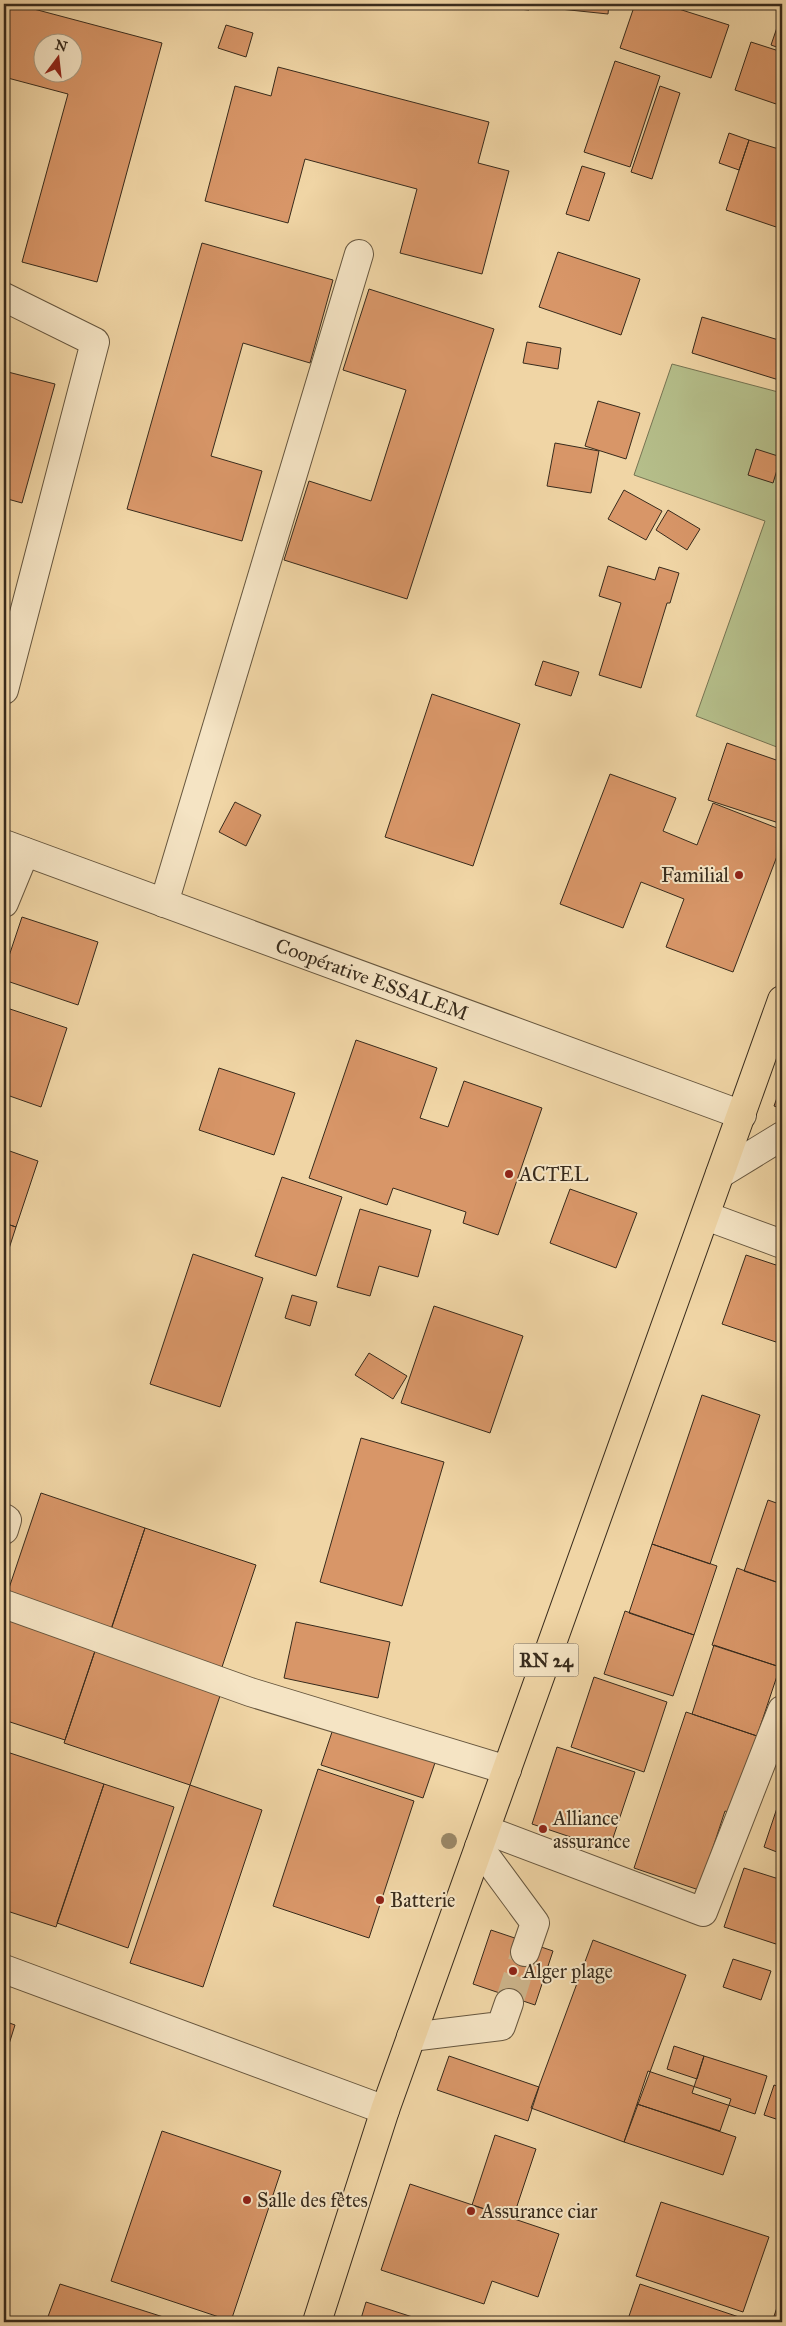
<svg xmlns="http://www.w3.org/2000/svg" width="786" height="2326" viewBox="0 0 786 2326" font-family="'IM FELL Great Primer',serif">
<rect width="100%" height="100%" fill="#f0d5a5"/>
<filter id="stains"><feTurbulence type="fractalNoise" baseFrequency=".004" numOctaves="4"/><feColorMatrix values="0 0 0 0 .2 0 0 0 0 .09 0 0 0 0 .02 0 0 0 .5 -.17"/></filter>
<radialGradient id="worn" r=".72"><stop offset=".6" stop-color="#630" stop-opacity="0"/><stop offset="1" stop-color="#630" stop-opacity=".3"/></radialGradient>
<path fill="#b5be8a" stroke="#767453" d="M672,364L782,393V749L696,716L765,521L634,475Z"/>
<path fill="#d89668" stroke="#382b1c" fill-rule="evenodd" d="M4,4H15L162,43L97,282L22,262L68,94L4,77ZM42,42H72V72H42Z
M468,4H530L529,10Z
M561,4H609L608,14L560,9Z
M635,4H663L729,25L711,78L620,48Z
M782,13V49L771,45Z
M226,25L253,33L246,57L218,48Z
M751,42L782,52V106L735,90Z
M615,61L660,76L630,167L584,152Z
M278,67L489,122L478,163L509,171L482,274L400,253L417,189L305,159L288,223L205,201L235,86L271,96Z
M660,86L680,93L652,179L631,172Z
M729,133L749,140L739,170L719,163Z
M749,140L782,150V229L726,210Z
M582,166L605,173L589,221L566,214Z
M202,243L333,280L310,363L243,343L211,456L262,471L242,541L127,509Z
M558,252L640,279L621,335L539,307Z
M369,289L494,329L407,599L284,560L309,481L371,501L406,390L343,370Z
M702,317L782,341V381L692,353Z
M527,342L561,348L558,369L523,363Z
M4,371L55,384L22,503L4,498Z
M598,401L640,413L626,459L585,446Z
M555,443L599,451L591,493L547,486Z
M756,449L781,457L773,483L748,475Z
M624,490L662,511L646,540L608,519Z
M668,510L700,529L687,550L656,530Z
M608,566L655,580L659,567L679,573L670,603H667L641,688L599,675L621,603L599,596Z
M543,661L579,672L571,696L535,685Z
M432,694L520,724L473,866L385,837Z
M727,743L782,762V824L708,800Z
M610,774L676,798L663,831L697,845L713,803L782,830V843L733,972L666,947L684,899L641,882L623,928L560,904Z
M235,802L261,815L246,846L219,832Z
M22,917L98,942L78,1005L4,980V971Z
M4,1007L67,1028L41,1107L4,1094Z
M356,1040L437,1068L420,1118L448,1127L464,1081L542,1108L498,1235L463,1223L466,1212L393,1188L387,1205L309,1178Z
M219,1068L295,1093L274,1155L199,1130Z
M782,1084V1109L774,1106Z
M4,1149L38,1161L16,1227L4,1223Z
M282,1177L342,1197L316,1276L255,1256Z
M570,1189L637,1213L616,1268L550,1243Z
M360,1209L431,1230L418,1277L379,1266L370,1296L337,1287Z
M4,1223L16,1227L4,1264Z
M193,1254L263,1278L220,1407L150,1384Z
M746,1255L782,1267V1344L722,1324Z
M292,1295L317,1302L310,1326L285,1318Z
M434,1306L523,1336L490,1433L401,1403Z
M369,1353L407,1376L393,1399L355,1375Z
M702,1395L760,1415L710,1564L652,1544Z
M361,1438L444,1462L402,1606L320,1582Z
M41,1493L145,1528L111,1629L7,1594Z
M768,1500L782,1505V1584L744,1571Z
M145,1528L256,1565L219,1676L108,1639Z
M652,1544L717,1566L694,1635L629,1613Z
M737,1568L782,1584V1661L780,1667L712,1645Z
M625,1611L694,1635L673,1696L604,1674Z
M4,1613L97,1645L65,1740L4,1720Z
M296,1622L390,1642L378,1698L284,1678Z
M97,1645L223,1687L190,1785L64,1743Z
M714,1645L780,1667L757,1736L692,1714Z
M594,1677L667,1702L644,1772L571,1747Z
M686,1712L757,1736L731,1813L725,1811L699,1890L634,1868Z
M336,1720L438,1754L423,1798L321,1765Z
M557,1747L635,1772L609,1850L532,1824Z
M4,1751L104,1784L56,1927L4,1910Z
M318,1769L414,1801L369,1938L273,1906Z
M104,1784L174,1807L128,1948L57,1923Z
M190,1785L262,1810L203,1987L130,1963Z
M782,1793V1854L764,1847Z
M744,1868L782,1880V1946L724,1927Z
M491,1930L553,1951L535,2005L473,1984Z
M593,1940L686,1975L624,2142L531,2108Z
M733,1959L771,1971L761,2000L723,1987Z
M4,2021L15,2025L4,2060Z
M674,2046L704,2056L697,2079L667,2069Z
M449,2056L539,2087L528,2121L437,2090Z
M704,2056L767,2076L755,2114L692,2093Z
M648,2071L731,2099L720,2131L637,2104Z
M774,2085L782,2088V2121L764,2115Z
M637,2104L736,2137L723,2175L624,2142Z
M162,2131L281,2171L231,2321L111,2281Z
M495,2135L536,2149L513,2218L472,2205Z
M410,2184L559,2234L538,2297L492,2281L484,2304L381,2270Z
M661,2202L769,2237L743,2312L636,2276Z
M60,2284L179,2322H46Z
M640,2284L754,2322H627Z
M782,2293V2322H772Z
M366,2302L428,2322H360Z"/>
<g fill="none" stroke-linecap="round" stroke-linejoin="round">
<path stroke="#cbb38a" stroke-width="28" stroke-dasharray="28 14" stroke-linecap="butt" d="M509,2003L525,1952"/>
<defs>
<g id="minor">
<path d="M4,297L95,342L4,690"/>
<path id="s1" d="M4,844L742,1115"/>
<path d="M4,903L25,852"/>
<path d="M164,903L359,254"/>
<path d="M720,1174L782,1136"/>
<path d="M706,1216L782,1244"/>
<path d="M4,1518L7,1520L4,1530"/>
<path d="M4,1604L250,1692L507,1770"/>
<path d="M486,1830L703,1912L782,1710"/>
<path d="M479,1847L535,1923L525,1952"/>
<path d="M4,1969L385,2110"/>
<path d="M411,2037L501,2026L509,2003"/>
</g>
<path id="major" d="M317,2322L385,2110L782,1000"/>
</defs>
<use href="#minor" stroke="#66563e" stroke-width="30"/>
<use href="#major" stroke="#382b1c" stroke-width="30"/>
<use href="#minor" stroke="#f5e4c4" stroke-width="28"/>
<use href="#major" stroke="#f0d5a5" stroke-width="28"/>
</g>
<circle fill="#998766" cx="449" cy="1841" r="8"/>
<g fill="#8f2418" stroke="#f5e4c4" stroke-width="2">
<circle cx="739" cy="875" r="5"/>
<circle cx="509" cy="1174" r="5"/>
<circle cx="543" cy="1829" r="5"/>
<circle cx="380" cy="1900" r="5"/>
<circle cx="513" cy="1971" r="5"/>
<circle cx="247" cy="2200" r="5"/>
<circle cx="471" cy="2211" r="5"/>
</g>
<g text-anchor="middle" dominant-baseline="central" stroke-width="4" stroke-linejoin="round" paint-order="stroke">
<rect fill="#f5e4c4" stroke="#71624e" stroke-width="1" x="513.5" y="1643.5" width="65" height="33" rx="4"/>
<g font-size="19" font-weight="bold" fill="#382b1c">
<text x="546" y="1660">RN 24</text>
</g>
<g font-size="20" fill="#382b1c" stroke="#f5e4c4" text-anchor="start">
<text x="729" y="875" text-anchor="end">Familial</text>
<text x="519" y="1174">ACTEL</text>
<text x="553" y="1818">Alliance<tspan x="553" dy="23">assurance</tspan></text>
<text x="390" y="1900">Batterie</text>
<text x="523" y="1971">Alger plage</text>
<text x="257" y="2200">Salle des fêtes</text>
<text x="481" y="2211">Assurance ciar</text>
</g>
<g font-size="20" fill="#382b1c" stroke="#f5e4c4">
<text stroke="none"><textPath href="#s1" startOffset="392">Coopérative ESSALEM</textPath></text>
</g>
</g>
<rect width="786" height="2326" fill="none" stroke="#f0d5a5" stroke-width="20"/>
<rect x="5" y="5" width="776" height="2316" fill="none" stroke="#382b1c" stroke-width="2.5"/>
<rect x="10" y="10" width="766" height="2306" fill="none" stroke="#382b1c"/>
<g transform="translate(58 58) rotate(15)"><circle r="24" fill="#f5e4c4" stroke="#a99a81"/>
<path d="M0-4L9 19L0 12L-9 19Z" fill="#8f2418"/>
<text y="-8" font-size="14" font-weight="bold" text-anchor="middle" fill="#382b1c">N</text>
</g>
<rect width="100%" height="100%" filter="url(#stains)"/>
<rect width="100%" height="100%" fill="url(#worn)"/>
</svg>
